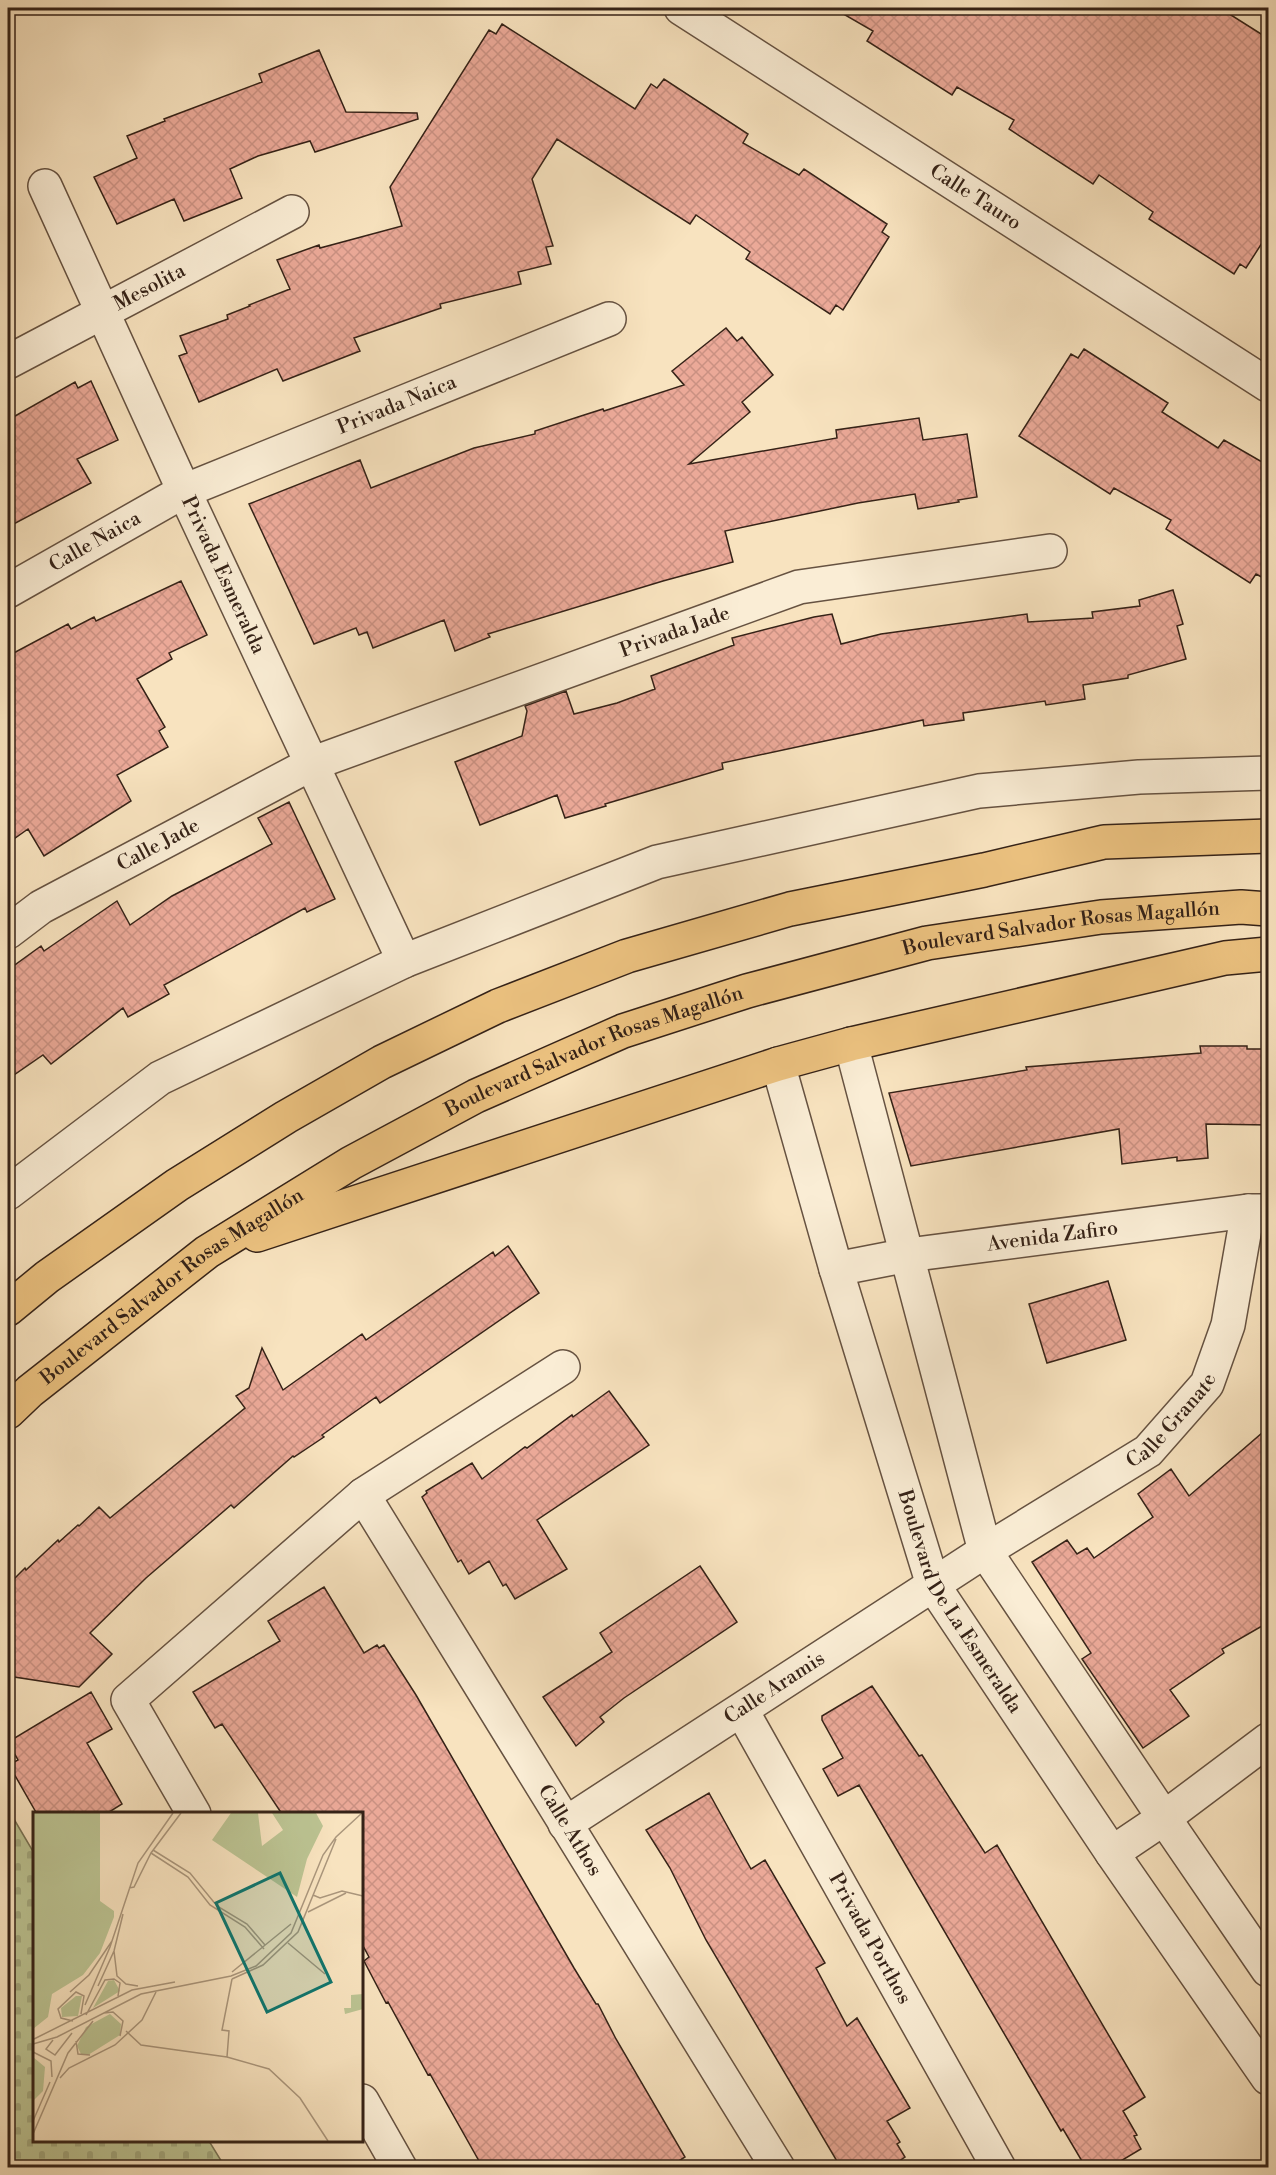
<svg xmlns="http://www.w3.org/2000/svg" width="1276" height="2175" viewBox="0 0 1276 2175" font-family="'Libre Bodoni',serif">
<defs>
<pattern id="cemetery-stones" width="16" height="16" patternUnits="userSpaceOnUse" patternTransform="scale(1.5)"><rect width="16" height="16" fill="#bcc493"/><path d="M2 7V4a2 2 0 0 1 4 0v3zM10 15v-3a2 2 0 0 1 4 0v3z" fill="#a2a87e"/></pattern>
<pattern id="building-cross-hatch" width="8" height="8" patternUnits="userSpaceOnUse" patternTransform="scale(1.5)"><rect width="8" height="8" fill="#eba998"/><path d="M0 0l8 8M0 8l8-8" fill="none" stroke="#ca9182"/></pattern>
</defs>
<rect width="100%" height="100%" fill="#f8e3bf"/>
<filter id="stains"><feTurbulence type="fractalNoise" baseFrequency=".00333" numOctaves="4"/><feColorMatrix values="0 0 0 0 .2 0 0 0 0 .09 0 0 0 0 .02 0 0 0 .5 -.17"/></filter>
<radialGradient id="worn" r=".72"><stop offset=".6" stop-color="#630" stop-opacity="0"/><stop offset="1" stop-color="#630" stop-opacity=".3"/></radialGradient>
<path fill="url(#cemetery-stones)" stroke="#787355" stroke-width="1.5" d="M8,1809L34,1853V2140L209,2141L225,2167H8Z"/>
<path fill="url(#building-cross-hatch)" stroke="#352217" stroke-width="1.5" d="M833,8H1220L1269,39V232L1246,268L1240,264L1234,274L1149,219L1153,212L1099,175L1093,184L1009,129L1014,120L957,87L952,95L867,41L873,31Z
M502,24L635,109L651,84L657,88L664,79L748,134L743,143L799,175L804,169L887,224L882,232L889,237L843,310L836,305L830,314L746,259L750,252L696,215L690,224L557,139L532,179L553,246L546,247L551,264L518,272L521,284L440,304L441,308L354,338L360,351L283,381L277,369L199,402L179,356L187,353L180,336L228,319L227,315L250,306L249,305L290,289L277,260L319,245L320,248L402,226L390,187L489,30L496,34Z
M319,50L346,112L417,113L418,119L315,152L310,141L258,156L230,169L242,198L184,221L174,199L117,224L94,177L137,158L127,136L165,121L164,119L262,82L259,74Z
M726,328L737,341L742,337L773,375L742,402L750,412L689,464L837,438L836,430L919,418L923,440L967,434L977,497L958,500L959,502L918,509L915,494L858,503L725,531L733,562L663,581L488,634L490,637L455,651L444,620L373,648L367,632L359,635L356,628L314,644L249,504L360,460L371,488L474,448L535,434V431L581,416L603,409L604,411L684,385L672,371Z
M1084,349L1168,403L1162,412L1218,448L1224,440L1269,466V581L1256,574L1250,583L1166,529L1171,520L1114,488L1110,494L1019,436L1071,354L1078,358Z
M91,381L118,440L77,459L91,483L8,527V420L75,382L78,388Z
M181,581L207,635L169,653L172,659L137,679L165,727L159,731L168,747L117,775L131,801L44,856L28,829L8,843V656L68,624L71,629L94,617L96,621Z
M1173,590L1183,624L1177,626L1186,659L1128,675V678L1083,685L1085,699L1046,705L1045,701L963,713L964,720L924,726L923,720L722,763L723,769L605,804L606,806L565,818L557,795L480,825L455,762L522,736L527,711L525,706L566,691L574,714L617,703L655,689L651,676L734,645L732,638L814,617L832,614L841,644L881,634L1027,614L1028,622L1093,618L1092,612L1140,606L1139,600Z
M289,802L335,899L307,912L305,908L164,985L169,994L128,1017L123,1008L51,1064L43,1055L8,1079V970L41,946L44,951L117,901L130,925L172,896L272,844L258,818Z
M1200,1046H1247V1049H1269V1125L1206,1124L1208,1158L1177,1161V1157L1122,1164L1119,1129L911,1166L889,1093L1027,1070L1026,1067L1201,1053Z
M508,1246L539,1293L380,1403L376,1397L322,1435L324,1437L294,1457L293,1456L234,1508L231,1505L203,1529L146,1578L90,1633L112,1654L79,1687L8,1676V1585L25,1568L26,1570L58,1540L59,1542L78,1525L79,1526L99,1507L110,1518L245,1408L236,1396L249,1388L262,1348L283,1390L362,1334L366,1340L493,1252L495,1256Z
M1108,1281L1126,1340L1047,1363L1029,1304Z
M609,1391L649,1445L537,1520L567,1569L515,1599L506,1584L503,1586L489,1561L469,1574L461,1560L458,1562L422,1497L427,1493L426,1491L472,1463L482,1479L525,1447L527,1448L572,1415L573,1417Z
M1269,1427V1622L1222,1649L1224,1653L1170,1690L1189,1716L1143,1748L1082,1659L1091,1653L1032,1562L1067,1540L1077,1554L1087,1548L1094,1558L1153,1517L1138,1494L1171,1469L1189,1496Z
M700,1566L737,1622L624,1698L600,1717L604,1722L576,1746L543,1697L612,1652L600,1633Z
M324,1587L364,1653L377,1645L379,1648L384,1645L416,1695L574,1968L596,2004H598L616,2039L685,2157L668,2168H483L430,2074L428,2075L388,2002L386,2003L364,1961L369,1957L362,1944V1814H282L222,1724L215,1728L193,1692L280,1641L268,1621Z
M872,1686L919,1756L922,1755L985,1853L997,1845L1145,2097L1123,2111L1137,2135L1134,2136L1141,2149L1109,2168H1086L1063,2129L1061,2131L859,1785L838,1796L823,1769L843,1758L822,1720V1716Z
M91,1692L112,1729L87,1743L122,1804L106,1814H37L9,1765L18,1760L8,1742Z
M709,1793L751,1869L765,1860L825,1963L816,1968L847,2026L857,2018L910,2108L887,2121L900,2142L897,2144L905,2157L889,2168H841L706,1940L670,1868L646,1830Z"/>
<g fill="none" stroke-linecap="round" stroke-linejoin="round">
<defs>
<g id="minor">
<path id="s1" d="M681,8L1268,385"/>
<path id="s2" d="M45,186L184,491L404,961"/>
<path id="s3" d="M8,362L292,212"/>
<path id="s4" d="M8,591L184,491L609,319"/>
<path id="s5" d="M8,932L41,907L311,764L799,587L1050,551"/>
<path d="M851,1044L985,1551L1164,1818L1268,1970"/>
<path id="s6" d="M778,1064L836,1269L933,1585L1112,1853L1268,2078"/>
<path d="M8,1193L160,1078L404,961L657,862L979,791L1139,777L1268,773"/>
<path id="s7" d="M836,1269L908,1255L1248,1211H1267"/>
<path id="s8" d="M363,1495L778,2168"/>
<path id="s9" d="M742,1711L999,2168"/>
<path d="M194,1814L128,1700L363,1495L563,1367"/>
<path id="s10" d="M565,1824L985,1551L1148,1451L1207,1384L1228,1325L1248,1211"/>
<path d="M1112,1853L1164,1818L1268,1740"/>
<path d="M362,2101L400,2168"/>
</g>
<g id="highway">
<path d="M257,1235L778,1064L851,1044L1225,958L1268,954"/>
<path d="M8,1309L47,1277L177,1185L286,1117L382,1062L498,1006L627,956L790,909L984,870L1104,842L1268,836"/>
<path id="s11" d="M8,1412L30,1391L207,1252L351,1163L476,1096L623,1031L747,991L927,943L1101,917L1241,907L1268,909"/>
</g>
</defs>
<use href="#minor" stroke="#665241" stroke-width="36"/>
<use href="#highway" stroke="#352217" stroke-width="36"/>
<use href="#minor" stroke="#faedd5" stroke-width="33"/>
<use href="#highway" stroke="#ecc280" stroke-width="33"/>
</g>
<g text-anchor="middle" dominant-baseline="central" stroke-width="6" stroke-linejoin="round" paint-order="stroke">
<g font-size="20" fill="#352217" stroke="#faedd5">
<text stroke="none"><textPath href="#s1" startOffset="350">Calle Tauro</textPath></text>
<text stroke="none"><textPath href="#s3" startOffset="160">Mesolita</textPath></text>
<text stroke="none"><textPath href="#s4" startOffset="432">Privada Naica</textPath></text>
<text stroke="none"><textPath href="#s4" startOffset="100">Calle Naica</textPath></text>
<text stroke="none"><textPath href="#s2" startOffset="428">Privada Esmeralda</textPath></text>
<text stroke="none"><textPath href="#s5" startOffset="734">Privada Jade</textPath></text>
<text stroke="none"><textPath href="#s5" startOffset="174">Calle Jade</textPath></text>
<text stroke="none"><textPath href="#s11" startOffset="1179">Boulevard Salvador Rosas Magallón</textPath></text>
<text stroke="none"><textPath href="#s11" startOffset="693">Boulevard Salvador Rosas Magallón</textPath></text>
<text stroke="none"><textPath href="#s7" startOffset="219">Avenida Zafiro</textPath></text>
<text stroke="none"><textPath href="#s11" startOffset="207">Boulevard Salvador Rosas Magallón</textPath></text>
<text stroke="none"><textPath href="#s10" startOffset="730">Calle Granate</textPath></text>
<text stroke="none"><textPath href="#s6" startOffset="570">Boulevard De La Esmeralda</textPath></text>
<text stroke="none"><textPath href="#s10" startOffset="250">Calle Aramis</textPath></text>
<text stroke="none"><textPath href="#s8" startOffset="394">Calle Athos</textPath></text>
<text stroke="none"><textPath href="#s9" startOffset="261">Privada Porthos</textPath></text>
</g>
</g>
<g transform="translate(33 1812)">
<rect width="330" height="330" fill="#f8e3bf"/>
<path d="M0,1H67V89L81,99V105L67,141L50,163L19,182L15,205L0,217ZM81,168L87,179L60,196L75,169ZM330,182V197L312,202L311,196H318V183ZM43,184H49L45,204L29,205L28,196ZM77,202L88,212L87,223L55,243L48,242L44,234L53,215Z" fill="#bcc493"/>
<path d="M0,245L12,255L10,279L0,289Z" fill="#bcc493"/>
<path d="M198,1H225L229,34L250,18L239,1H283L290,14L274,47L264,85L179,28Z" fill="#bcc493"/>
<path fill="none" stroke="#aa967c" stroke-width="1.5" d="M120,38L157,61L184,94L214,112L232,133M118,41L155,65L177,93L212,115L231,137M96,76L101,75L118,41L148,1M280,83L287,86L309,79L330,84M275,100L313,81M255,131L292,162M81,139L84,164L93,172L105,174M199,160L258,112M199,167L230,153L265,120L303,27M65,174L81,139L90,102M37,180L56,163L79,129M52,193L77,135L105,51L140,1M71,201L80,200L90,209L87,224M53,203L72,168L81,167L87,171L85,184M40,209L28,206L25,197L43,180L51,184L48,202M93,219L108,233L194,245L236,257L267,286L295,329M1,227L99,178L142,170M20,228L13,237L22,243L39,221M43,229L45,242L57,243M0,232L24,225L108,182L198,164L223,154L258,121L290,43L303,25L329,1M0,240L18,249L19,265M194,245L196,219L189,218L199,167M27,266L36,256L82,233L109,208L123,180M0,309L17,270M0,322L35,241L60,209"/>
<path fill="#0f766e" fill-opacity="0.15" stroke="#0f766e" stroke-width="3" d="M247,61L298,170L234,200L183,91Z"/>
<rect width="330" height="330" fill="none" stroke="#352217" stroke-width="3"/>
</g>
<rect width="1276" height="2175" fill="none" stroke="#f8e3bf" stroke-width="30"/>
<rect x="9" y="9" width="1258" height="2157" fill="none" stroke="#352217" stroke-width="3"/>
<rect x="15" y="15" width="1246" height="2145" fill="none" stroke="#352217" stroke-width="1.5"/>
<rect width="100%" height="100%" filter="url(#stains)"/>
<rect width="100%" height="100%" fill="url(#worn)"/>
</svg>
